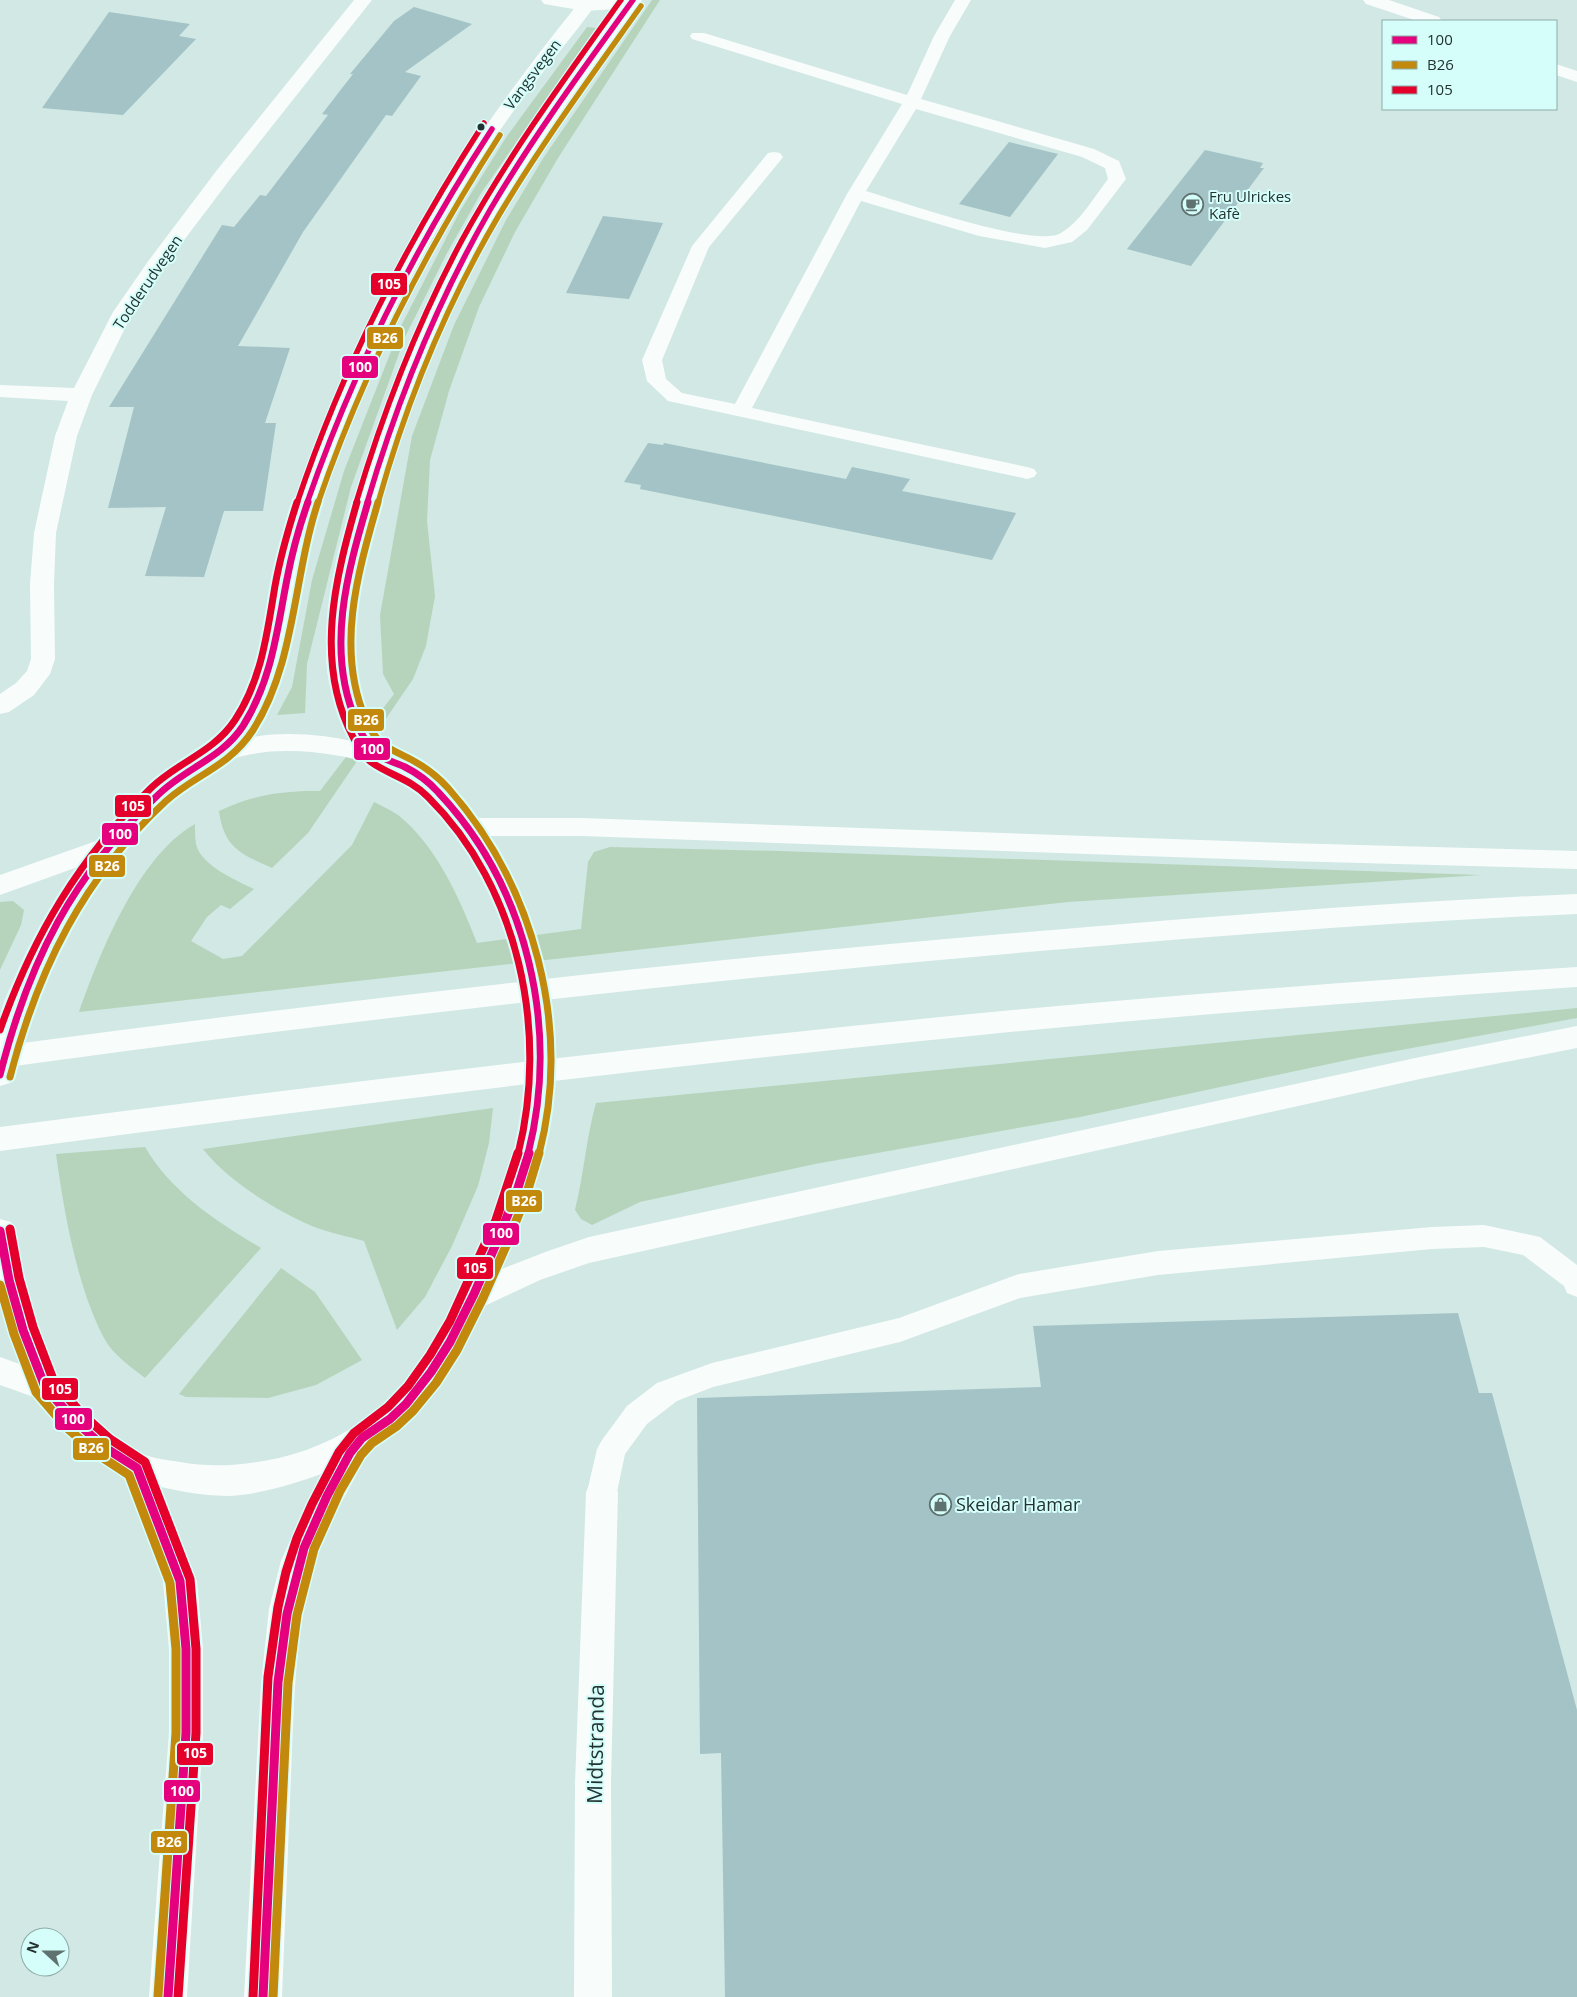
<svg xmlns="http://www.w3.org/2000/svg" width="1577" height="1997" viewBox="0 0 1577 1997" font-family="'Open Sans',sans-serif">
<rect width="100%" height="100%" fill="#d1e8e5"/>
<path fill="#b6d4bb" d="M652,0H660L558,158L515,232L479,307L449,391L430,460L427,521L435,596L426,646L413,679L308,833L272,868C241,854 224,848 219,811C251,795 286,790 320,791L394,694L383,674L380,615L412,436L454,325L506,220L544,157Z
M587,27L596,28L481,193L447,253L405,337L351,487L307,664L305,713L277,715L292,687L312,580L344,471L401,326L460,211L507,136Z
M374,802C382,806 391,810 398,815C436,845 460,899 477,943L581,929L588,862L594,852L610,847L779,851L1481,875L1068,902L79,1012C100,953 138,856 195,824C195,831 195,838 196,844C201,866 236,880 254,889L230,909L221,905L207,917L191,941L223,959L242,956L352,845Z
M13,901L24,910L21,925L0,970V902Z
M1577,1008V1018L1357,1058L1080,1117L815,1164L640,1202L592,1225L581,1219L575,1210C584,1174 586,1138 596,1103Z
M493,1108L489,1143L478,1186L452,1246L425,1297L397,1330L364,1241C347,1236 329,1233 312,1226C275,1210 228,1181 203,1149Z
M145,1147C171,1192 217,1222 261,1248L145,1378C131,1367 113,1355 104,1338C77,1287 64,1212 56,1154Z
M281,1268L315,1292L362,1360L316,1385L268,1398L186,1397L179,1394Z"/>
<path fill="#a3c3c6" d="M414,7L472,24L405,72L421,76L392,116L386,115L303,232L238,346L290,348L265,423H276L263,511H224L204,577L145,576L166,507L108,508L134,407H109L222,225L234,227L260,195L266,196L328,115L322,114L353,74H350L394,21Z
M109,12L190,24L179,36L196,39L123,115L42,108Z
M1009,142L1058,154L1010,217L959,204Z
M1205,150L1263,163L1260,168H1264L1191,266L1127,249Z
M603,216L663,223L629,299L566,293Z
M648,443L663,445L664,443L846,479L852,467L910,479L902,491L1016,513L992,560L640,489L641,485L624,482Z
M1458,1313L1479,1393H1492L1577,1710V1997H725L721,1753L700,1754L697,1398L1041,1387L1033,1326Z"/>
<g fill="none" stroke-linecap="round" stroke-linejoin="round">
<path fill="#f8fcfb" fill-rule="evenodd" d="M955,0H971L950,36L921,99L1094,149L1119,161L1126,179L1087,230L1072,242L1045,248L979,236L861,201L752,408L1027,467L1034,469L1037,473L1034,477L1027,479L668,401L647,381L642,360L692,246L768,153L774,152L780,153L783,157L780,161L709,247L662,360L666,379L682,393L735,404L847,194L902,104L692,39L690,36L692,33H704L907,95L934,36ZM916,109L1082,157L1105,168L1108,179C1094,197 1081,221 1061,233C1036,249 899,201 866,191Z
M1484,1225L1540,1237L1577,1265V1297L1567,1293L1564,1286L1523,1255L1484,1247L1432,1249L1158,1275L1020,1298L900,1342L713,1387L677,1401L647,1424L625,1454L617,1492L612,1501L602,1505L592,1501L587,1492L597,1449L602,1440L627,1406L657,1383L712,1363L899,1318L1019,1274L1158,1251L1432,1227Z"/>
<path fill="#f8fcfb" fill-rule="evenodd" d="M354,0H372L231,178L163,268L133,312L92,395L77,436L56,533L54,584L55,659L50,674L34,695L9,712L0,714V694L16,683L27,671L31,659L30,584L34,533L55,436L68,401L0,397V385L74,388L113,312L149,260L217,170Z
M1363,0H1389L1439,17L1442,21H1417L1366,4Z
M1556,64L1577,71V82L1556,75Z
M602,1477L613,1482L618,1492L611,1783L612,1997H574L575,1783L586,1492L591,1482Z"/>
<path fill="#f8fcfb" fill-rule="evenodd" d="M541,0H638L640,3L637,7L631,8L585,11L544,4Z"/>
<path fill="#f8fcfb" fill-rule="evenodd" d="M581,0H599C574,35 545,68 520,102C459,187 404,280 365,377C341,437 319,499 302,562C286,622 286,686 246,738C283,731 320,734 356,742C345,724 334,704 329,682C319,634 337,570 350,524C385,399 438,280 505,169C541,110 583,55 624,0H642C607,48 571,95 539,145C460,269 397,408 366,552C354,605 340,663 365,715C371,726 379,744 389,751C395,756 403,757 410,760C427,768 441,779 454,793C532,874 567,1014 549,1123C542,1171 524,1216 505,1260C484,1307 463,1356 431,1397C420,1411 407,1425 392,1436C384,1443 373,1448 366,1456C362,1462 359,1469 356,1476C347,1492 338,1508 330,1525C294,1603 295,1690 291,1775C288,1849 285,1923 282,1997H244L261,1684L269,1609L281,1561L307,1502L324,1473C294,1484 261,1494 230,1496C206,1496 183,1492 161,1487L197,1581L203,1649V1733L187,1997H149L169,1733V1649L163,1581L124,1477L102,1464L70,1437L40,1406L27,1382L0,1300V1219L11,1222L15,1231C23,1273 33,1313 48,1353C51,1361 53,1371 57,1378C69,1400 122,1447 145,1455C156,1459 169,1460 180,1462C214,1468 245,1465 279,1458C391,1431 434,1352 477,1253C507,1186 529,1118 526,1044C523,974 502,908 468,847C441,797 395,766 340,756C305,750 266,748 232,759C161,782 78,897 48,963C32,999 22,1036 14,1075L10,1083L0,1086C0,1065 0,1037 0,1016C3,1002 10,988 16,975C47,901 98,835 157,781C168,772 180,762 193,756C198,753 206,751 211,748C219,741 229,728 235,718C264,674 266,617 278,567C287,528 302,490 315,452C374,285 470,137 581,0Z"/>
<path fill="#f8fcfb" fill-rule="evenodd" d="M469,818H582L1286,843L1577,851V869L1286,861L582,836H469L460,834L456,827L460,820Z
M113,835L122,837L126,844L122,851L0,895V875Z
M1577,894V914C1410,921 1243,934 1076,948C716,978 358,1019 0,1068V1046C358,998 716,957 1076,928C1243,914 1410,901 1577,894Z
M1577,967V987C1378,1001 1180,1015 981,1035C653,1067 327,1107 0,1151V1127C327,1084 653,1045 981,1013C1180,994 1378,980 1577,967Z
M1577,1026V1048L1420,1079L589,1263L540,1280L472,1312L461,1308L457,1299L461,1290L504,1268L548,1251L589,1237L1420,1057Z
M0,1357L56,1377L61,1387L56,1397L45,1401L0,1385Z"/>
<defs>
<path id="bus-1-far2" d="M307,503C353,370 415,247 492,129
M367,503C397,401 437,302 490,210C533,137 583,69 633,0"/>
<path id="bus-1-far1" d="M368,502C347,573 325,652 357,723C361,733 367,745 375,752C383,760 395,762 405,767C417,773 429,782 438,792C528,887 560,1029 528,1154
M0,1075C29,961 72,875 159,794C186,768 222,758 243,726C272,680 277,630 287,579C292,553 299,527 308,502"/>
<path id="bus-1" d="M0,1231L9,1280L23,1330L45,1387L74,1420L104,1447L137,1468L180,1581L186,1649V1733L168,1997
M263,1997L278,1682L287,1614L304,1548L327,1496L350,1453L362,1438L390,1419L406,1404L431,1372L450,1342L474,1294L496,1244L516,1194L529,1153"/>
<path id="bus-2-far2" d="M318,503C363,372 425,251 500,135
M378,503C406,403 446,305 499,215C542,143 592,75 641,6"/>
<path id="bus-2-far1" d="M378,502C358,572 335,649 366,720C377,746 389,748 412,760C425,767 438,777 448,788C534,885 572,1027 539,1154
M10,1077C38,969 83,878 166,801C196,774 229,767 253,730C296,662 293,577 318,502"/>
<path id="bus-2" d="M0,1285L14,1334L36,1392L66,1427L97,1454L129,1475L170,1583L176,1649V1733L158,1996
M273,1997L288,1683L297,1615L314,1549L340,1491L361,1455L372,1443L397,1426L413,1411L436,1383L457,1350L483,1298L506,1246L526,1196L539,1153"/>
<path id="bus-3-far2" d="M297,503C343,366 406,244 484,123
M356,503C383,412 417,324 462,240C508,156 565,78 621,0"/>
<path id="bus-3-far1" d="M357,502C335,579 314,662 353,737C358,746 363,756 371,762C389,775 411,779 428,797C519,887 549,1032 518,1154
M0,1030C33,936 79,858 151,788C178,762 214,752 235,720C262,679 267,633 275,586C280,558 288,530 297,502"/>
<path id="bus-3" d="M10,1229L19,1278L33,1327L54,1382L81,1413L110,1439L145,1462L190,1579L196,1649V1733L178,1997
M253,1997L268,1677L278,1607L286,1572L297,1538L312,1504L339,1452L354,1433L388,1407L408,1386L430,1355L450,1321L496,1220L518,1153"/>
</defs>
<use href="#bus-1-far2" stroke="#d5fefa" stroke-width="8"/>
<use href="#bus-1-far1" stroke="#d5fefa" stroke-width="11"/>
<use href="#bus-1" stroke="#d5fefa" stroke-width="12"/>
<use href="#bus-2-far2" stroke="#d5fefa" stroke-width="8"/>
<use href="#bus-2-far1" stroke="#d5fefa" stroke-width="11"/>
<use href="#bus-2" stroke="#d5fefa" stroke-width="12"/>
<use href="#bus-3-far2" stroke="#d5fefa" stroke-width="8"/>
<use href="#bus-3-far1" stroke="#d5fefa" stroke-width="11"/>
<use href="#bus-3" stroke="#d5fefa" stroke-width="12"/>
<use href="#bus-1-far2" stroke="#e5007d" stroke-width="5.5"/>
<use href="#bus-1-far1" stroke="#e5007d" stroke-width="7"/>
<use href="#bus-1" stroke="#e5007d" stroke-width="9"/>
<use href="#bus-2-far2" stroke="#c2890c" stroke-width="5.5"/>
<use href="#bus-2-far1" stroke="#c2890c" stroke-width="7"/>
<use href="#bus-2" stroke="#c2890c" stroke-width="9"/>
<use href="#bus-3-far2" stroke="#e4002b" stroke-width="5.5"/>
<use href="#bus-3-far1" stroke="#e4002b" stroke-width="7"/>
<use href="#bus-3" stroke="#e4002b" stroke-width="9"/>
</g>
<defs>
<symbol id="cafe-ring" viewBox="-11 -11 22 22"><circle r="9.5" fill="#d5fefa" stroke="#5f726f" stroke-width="1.5"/><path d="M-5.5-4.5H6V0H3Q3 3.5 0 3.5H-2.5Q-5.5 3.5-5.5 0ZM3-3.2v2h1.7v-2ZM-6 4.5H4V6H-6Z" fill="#5f726f"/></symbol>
<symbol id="shop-ring" viewBox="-11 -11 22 22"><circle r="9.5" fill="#d5fefa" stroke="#5f726f" stroke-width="1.5"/><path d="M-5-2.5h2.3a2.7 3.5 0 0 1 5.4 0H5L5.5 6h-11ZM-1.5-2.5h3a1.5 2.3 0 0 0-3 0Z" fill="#5f726f"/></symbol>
</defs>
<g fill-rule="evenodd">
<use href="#cafe-ring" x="1180" y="192" width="25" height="25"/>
<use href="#shop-ring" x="928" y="1492" width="25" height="25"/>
</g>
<circle fill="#223230" stroke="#d5fefa" stroke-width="2" cx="481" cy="127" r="4.5"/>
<g text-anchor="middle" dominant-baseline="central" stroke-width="4" stroke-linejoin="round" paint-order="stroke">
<g font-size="15" fill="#223230" stroke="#d5fefa">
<text transform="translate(532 74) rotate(-53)">Vangsvegen</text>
<text transform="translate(147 282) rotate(-56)">Todderudvegen</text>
</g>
<g font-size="15" fill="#223230" stroke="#d5fefa" text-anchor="start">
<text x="1209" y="196">Fru Ulrickes<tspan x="1209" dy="17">Kafè</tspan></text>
</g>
<g font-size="18" fill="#223230" stroke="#d5fefa" text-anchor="start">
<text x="956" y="1504">Skeidar Hamar</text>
</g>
<g font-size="21" fill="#223230" stroke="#d5fefa">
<text transform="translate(595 1744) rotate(-89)">Midtstranda</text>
</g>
</g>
<g stroke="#d5fefa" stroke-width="2">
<rect x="370" y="272" width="38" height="24" rx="5" fill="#e4002b"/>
<rect x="366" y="326" width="38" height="24" rx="5" fill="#c2890c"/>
<rect x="341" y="355" width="38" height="24" rx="5" fill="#e5007d"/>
<rect x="347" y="708" width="38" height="24" rx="5" fill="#c2890c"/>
<rect x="353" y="737" width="38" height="24" rx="5" fill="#e5007d"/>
<rect x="114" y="794" width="38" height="24" rx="5" fill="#e4002b"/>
<rect x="101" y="822" width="38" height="24" rx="5" fill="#e5007d"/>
<rect x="88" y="854" width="38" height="24" rx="5" fill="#c2890c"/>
<rect x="505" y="1189" width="38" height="24" rx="5" fill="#c2890c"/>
<rect x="482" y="1222" width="38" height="24" rx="5" fill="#e5007d"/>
<rect x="456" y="1256" width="38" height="24" rx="5" fill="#e4002b"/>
<rect x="41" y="1377" width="38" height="24" rx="5" fill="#e4002b"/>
<rect x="54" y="1407" width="39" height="24" rx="5" fill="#e5007d"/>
<rect x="72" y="1437" width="38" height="24" rx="5" fill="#c2890c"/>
<rect x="176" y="1742" width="38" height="24" rx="5" fill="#e4002b"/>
<rect x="163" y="1779" width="38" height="24" rx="5" fill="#e5007d"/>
<rect x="150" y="1830" width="38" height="24" rx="5" fill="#c2890c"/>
</g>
<g font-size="14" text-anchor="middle" font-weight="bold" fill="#fff">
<text x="389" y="289">105</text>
<text x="385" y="343">B26</text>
<text x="360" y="372">100</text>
<text x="366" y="725">B26</text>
<text x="372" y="754">100</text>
<text x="133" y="811">105</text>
<text x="120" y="839">100</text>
<text x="107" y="871">B26</text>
<text x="524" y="1206">B26</text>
<text x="501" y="1238">100</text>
<text x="475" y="1273">105</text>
<text x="60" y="1394">105</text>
<text x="73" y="1424">100</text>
<text x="91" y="1453">B26</text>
<text x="195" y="1758">105</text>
<text x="182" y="1796">100</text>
<text x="169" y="1847">B26</text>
</g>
<rect x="1382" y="20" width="175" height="90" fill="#d5fefa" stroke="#8daca9"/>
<rect x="1392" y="36" width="25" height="8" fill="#e5007d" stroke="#8daca9"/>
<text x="1427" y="45" font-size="15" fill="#223230">100</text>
<rect x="1392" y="61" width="25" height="8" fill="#c2890c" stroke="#8daca9"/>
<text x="1427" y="70" font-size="15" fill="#223230">B26</text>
<rect x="1392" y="86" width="25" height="8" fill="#e4002b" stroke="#8daca9"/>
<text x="1427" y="95" font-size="15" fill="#223230">105</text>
<g transform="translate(45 1952) rotate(291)"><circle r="24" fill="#d5fefa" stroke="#8daca9"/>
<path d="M0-4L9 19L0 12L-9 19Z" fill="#5f726f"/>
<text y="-8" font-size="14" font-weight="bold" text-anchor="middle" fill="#223230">N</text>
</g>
</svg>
